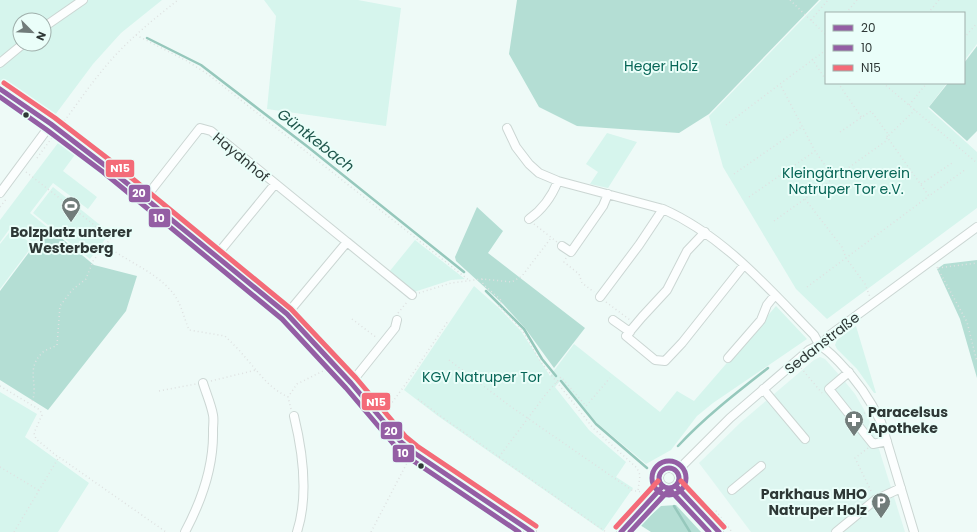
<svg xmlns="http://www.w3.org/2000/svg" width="977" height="532" viewBox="0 0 977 532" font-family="Poppins,sans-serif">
<rect width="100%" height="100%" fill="#eefaf7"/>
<path fill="#ddf6f0" d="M820,357L825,359L842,378L855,394L866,413L872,427L905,532H751L699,463L740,423L814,360Z"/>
<path fill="#d6f5ed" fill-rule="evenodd" d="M0,0H162L121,33L93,64L55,115L0,81V58L1,57L0,55ZM20,20H44V44H20Z
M264,0H358L401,8L386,126L267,109L276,16Z
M821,0H977V44L964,61V13H826V83H947L928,108L977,152V208L827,319L796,289L723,167L709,116Z
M607,133L637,142L608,188L590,184L598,172L586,164Z
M61,139L77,152L63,171L97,197L88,209L53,183L30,213L47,227L34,243L11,227L0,242V220Z
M53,187L110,233L90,259L33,213Z
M12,229L33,245L0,289V244Z
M415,240L465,279L451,280L414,292L389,272Z
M474,286L499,308L521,331L550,376L574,344L660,412L677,391L694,401L776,306L807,339L713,403L697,416L671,450L646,464L597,423L561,380L555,387L589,430L626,462L616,477L633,488L603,531L438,416L404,390Z
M856,326L876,393H874L857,369L837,349L835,345L837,340Z
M0,392L37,414L25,437L89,483L58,532H0Z"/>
<path fill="#b4ded4" d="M517,0H819L709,114L679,133L577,126L539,107L509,54Z
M977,46V131L967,141L929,107L948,83H964V63Z
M477,207L503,231L488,253L585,328L554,368L525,328L503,304L456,261L455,257Z
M48,227L94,265L137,276L126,311L48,410L0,380V291Z
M977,260V378L960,319L937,269L944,264Z
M676,505L701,532H651L640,525L661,506Z"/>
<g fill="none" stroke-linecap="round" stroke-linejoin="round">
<path stroke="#96c8bc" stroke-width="2.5" d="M147,38L201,65L308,147L464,272
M486,291L524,329L542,359L556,376
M561,381L596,424L647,468
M678,446C705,417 736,393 768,368
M674,506L690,532"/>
<defs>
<path id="minor" d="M44,27L83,0
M0,63L23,44
M0,89L51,124L107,167L287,314L351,383L401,442L413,452L532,532
M507,128L516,147L529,164L539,173L558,181L663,209C724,236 769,289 814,335L820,346
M0,193L51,124
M146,197L200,128L211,131L347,242
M529,219C542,210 552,196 558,181
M705,232L687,251L667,290L642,317L626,336L655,360L665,361L682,343L744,265
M562,246L571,252L603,206L608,194
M216,256L275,184
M600,297L639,245L663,209
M287,314L347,242L412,295
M613,320L630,332
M820,346C828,350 833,356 839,362C857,380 870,399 881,422L914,532
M728,358L761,320L767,305L775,295
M849,372L829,389L873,444L887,441
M351,383L395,328L397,320
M763,389L805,439
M294,416C303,453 309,495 297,532
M659 478a10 10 0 1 1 20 0a10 10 0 1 1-20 0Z
M677,471L730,418L809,350L815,347L820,346L830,335L977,227
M676,486L719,532
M732,490L761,466
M185,532C202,500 214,467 213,430C213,425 214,420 213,415C211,404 206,393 203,383
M621,532L663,486
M836,532L875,500L901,488"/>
</defs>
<use href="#minor" stroke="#cbd6d3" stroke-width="10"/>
<path stroke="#dee1e1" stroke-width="1.5" stroke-dasharray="1 3" stroke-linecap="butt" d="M790,0L826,35
M846,13L857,0
M928,13L939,0
M811,20L828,0
M136,35L187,61L209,75L470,281
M964,38L977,23
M826,50L780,84L815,151L834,178L886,141L887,137L915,110
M812,59L826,80
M838,83L862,118
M883,83L977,163
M909,105L927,83
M62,124C75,107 87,89 101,72C123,44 150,22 178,0
M726,125L780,84
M840,132L871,111L888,134L887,137L929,196L966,169
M37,158L54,135
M26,172L111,238L93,261L86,279L72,290L60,306L57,345C52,348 44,350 41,354C25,371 40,386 31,404
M734,174L803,126
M921,184L952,163
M749,197L815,151
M805,199L842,247L846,258L865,284L870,297
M0,207L7,198
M774,221L834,178
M534,224L557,242
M106,245C127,262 155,271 173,293C181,303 184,318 189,330L225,336L239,350L256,370
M566,258L564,262L579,274L582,283L594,292
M937,267L967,322L977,362
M938,268L977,263
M482,279L483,284L502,301L499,306L522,330L541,362L593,428L637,468L640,475L638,491
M807,287L929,196
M419,293L451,283L482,279L512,282L522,276L551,238
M606,302L630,320
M398,313L407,302
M352,319L377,338
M449,360L510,406L633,491H638L646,494
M801,368L822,393
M211,381L256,370C265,381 275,391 288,397
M0,386L40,410L42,415L34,433L36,439L58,457
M159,391L196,384
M418,399L439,415L606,532
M291,409L288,397L297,384L327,369
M385,412L405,385L448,321
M861,416L867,411
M868,448L855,458L872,493
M499,457L546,394L561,377L586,406L610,378
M0,467L40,491
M708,509L716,511L732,532
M696,520L707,532
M14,532L59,457L166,532
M371,532L409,459"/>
<use href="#minor" stroke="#fcfefe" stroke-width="8"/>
<defs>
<path id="bus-1" d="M0,89L51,124L107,167L287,314L351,383L401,442L413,452L532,532
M659 478a10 10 0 1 1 20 0a10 10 0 1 1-20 0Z
M676,486L719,532
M621,532L663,486"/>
<path id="bus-2" d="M0,97L47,130L103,172L282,319L346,388L396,447L409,458L519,532
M652 478a17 17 0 1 1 34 0a17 17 0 1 1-34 0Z
M671,491L709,532
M630,532L668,491"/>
<path id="bus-3" d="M4,83L55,118L111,161L291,309L356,378L406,437L417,446L536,526
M681,481L724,527
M616,527L658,481"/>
</defs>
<use href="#bus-1" stroke="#eafef9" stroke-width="8"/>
<use href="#bus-2" stroke="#eafef9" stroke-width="8"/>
<use href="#bus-3" stroke="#eafef9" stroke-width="8"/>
<use href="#bus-1" stroke="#945ea4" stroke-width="5"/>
<use href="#bus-2" stroke="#945ea4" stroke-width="5"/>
<use href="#bus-3" stroke="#f46b78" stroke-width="5"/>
</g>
<defs>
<symbol id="stadium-pin" viewBox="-11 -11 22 30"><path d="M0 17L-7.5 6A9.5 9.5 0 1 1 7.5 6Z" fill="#717c7a" stroke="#eafef9"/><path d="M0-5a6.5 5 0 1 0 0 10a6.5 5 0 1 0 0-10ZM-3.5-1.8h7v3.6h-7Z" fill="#fff"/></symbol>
<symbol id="pharmacy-pin" viewBox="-11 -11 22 30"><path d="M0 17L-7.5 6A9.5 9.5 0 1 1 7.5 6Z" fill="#717c7a" stroke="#eafef9"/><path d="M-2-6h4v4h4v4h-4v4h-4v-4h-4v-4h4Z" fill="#fff"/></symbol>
<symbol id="parking-pin" viewBox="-11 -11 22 30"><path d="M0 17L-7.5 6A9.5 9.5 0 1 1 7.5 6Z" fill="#717c7a" stroke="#eafef9"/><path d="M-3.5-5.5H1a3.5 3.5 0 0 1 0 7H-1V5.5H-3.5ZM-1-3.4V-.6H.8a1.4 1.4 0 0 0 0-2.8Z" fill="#fff"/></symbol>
</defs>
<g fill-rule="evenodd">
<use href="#stadium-pin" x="60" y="195" width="22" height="30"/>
<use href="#pharmacy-pin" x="843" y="409" width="22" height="30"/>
<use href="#parking-pin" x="870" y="491" width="22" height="30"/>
</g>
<g fill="#2e3836" stroke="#eafef9" stroke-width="1.5">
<circle cx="26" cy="115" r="3.5"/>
<circle cx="421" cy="466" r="3.5"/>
</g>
<g text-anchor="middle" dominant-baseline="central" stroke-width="4" stroke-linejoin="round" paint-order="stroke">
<g font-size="14" fill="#066556" stroke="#eafef9">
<text x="661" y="66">Heger Holz</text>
<text x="846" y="173">Kleingärtnerverein<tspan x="846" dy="16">Natruper Tor e.V.</tspan></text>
<text x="482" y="377">KGV Natruper Tor</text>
</g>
<g font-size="14" fill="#2e3836" stroke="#eafef9">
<text transform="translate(241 157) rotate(40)">Haydnhof</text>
<text transform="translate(822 343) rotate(-38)">Sedanstraße</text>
</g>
<g font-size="14" font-weight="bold" fill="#2e3836" stroke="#eafef9">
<text x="71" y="232">Bolzplatz unterer<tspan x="71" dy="16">Westerberg</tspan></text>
<text x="868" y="412" text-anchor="start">Paracelsus<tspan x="868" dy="16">Apotheke</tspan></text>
<text x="867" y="494" text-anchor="end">Parkhaus MHO<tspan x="867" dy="16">Natruper Holz</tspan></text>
</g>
<g font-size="15" font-style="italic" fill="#1f574c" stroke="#eafef9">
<text transform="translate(316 140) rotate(38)">Güntkebach</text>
</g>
</g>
<g stroke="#eafef9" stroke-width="1.5">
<rect x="105" y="159" width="30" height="19" rx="4" fill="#f46b78"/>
<rect x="128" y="184" width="23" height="19" rx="4" fill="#945ea4"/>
<rect x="148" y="208" width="23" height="20" rx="4" fill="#945ea4"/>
<rect x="361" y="392" width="30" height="19" rx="4" fill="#f46b78"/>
<rect x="380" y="421" width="23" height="19" rx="4" fill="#945ea4"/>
<rect x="392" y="444" width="23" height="19" rx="4" fill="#945ea4"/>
</g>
<g font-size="11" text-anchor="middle" font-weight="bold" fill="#fff">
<text x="120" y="172">N15</text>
<text x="139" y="197">20</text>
<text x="159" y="222">10</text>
<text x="376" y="406">N15</text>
<text x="391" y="435">20</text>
<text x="403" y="457">10</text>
</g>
<rect x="825" y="12" width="140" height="72" fill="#eafef9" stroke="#9fafab"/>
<rect x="833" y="25" width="20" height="6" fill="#945ea4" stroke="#9fafab"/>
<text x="861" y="32" font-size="12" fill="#2e3836">20</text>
<rect x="833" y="45" width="20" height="6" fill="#945ea4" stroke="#9fafab"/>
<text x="861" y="52" font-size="12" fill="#2e3836">10</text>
<rect x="833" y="65" width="20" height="6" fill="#f46b78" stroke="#9fafab"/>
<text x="861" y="72" font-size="12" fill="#2e3836">N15</text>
<g transform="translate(32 32) rotate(114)"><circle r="19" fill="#eafef9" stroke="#9fafab"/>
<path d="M0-3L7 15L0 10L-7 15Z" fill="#717c7a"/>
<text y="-6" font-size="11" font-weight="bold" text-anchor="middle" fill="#2e3836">N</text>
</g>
</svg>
